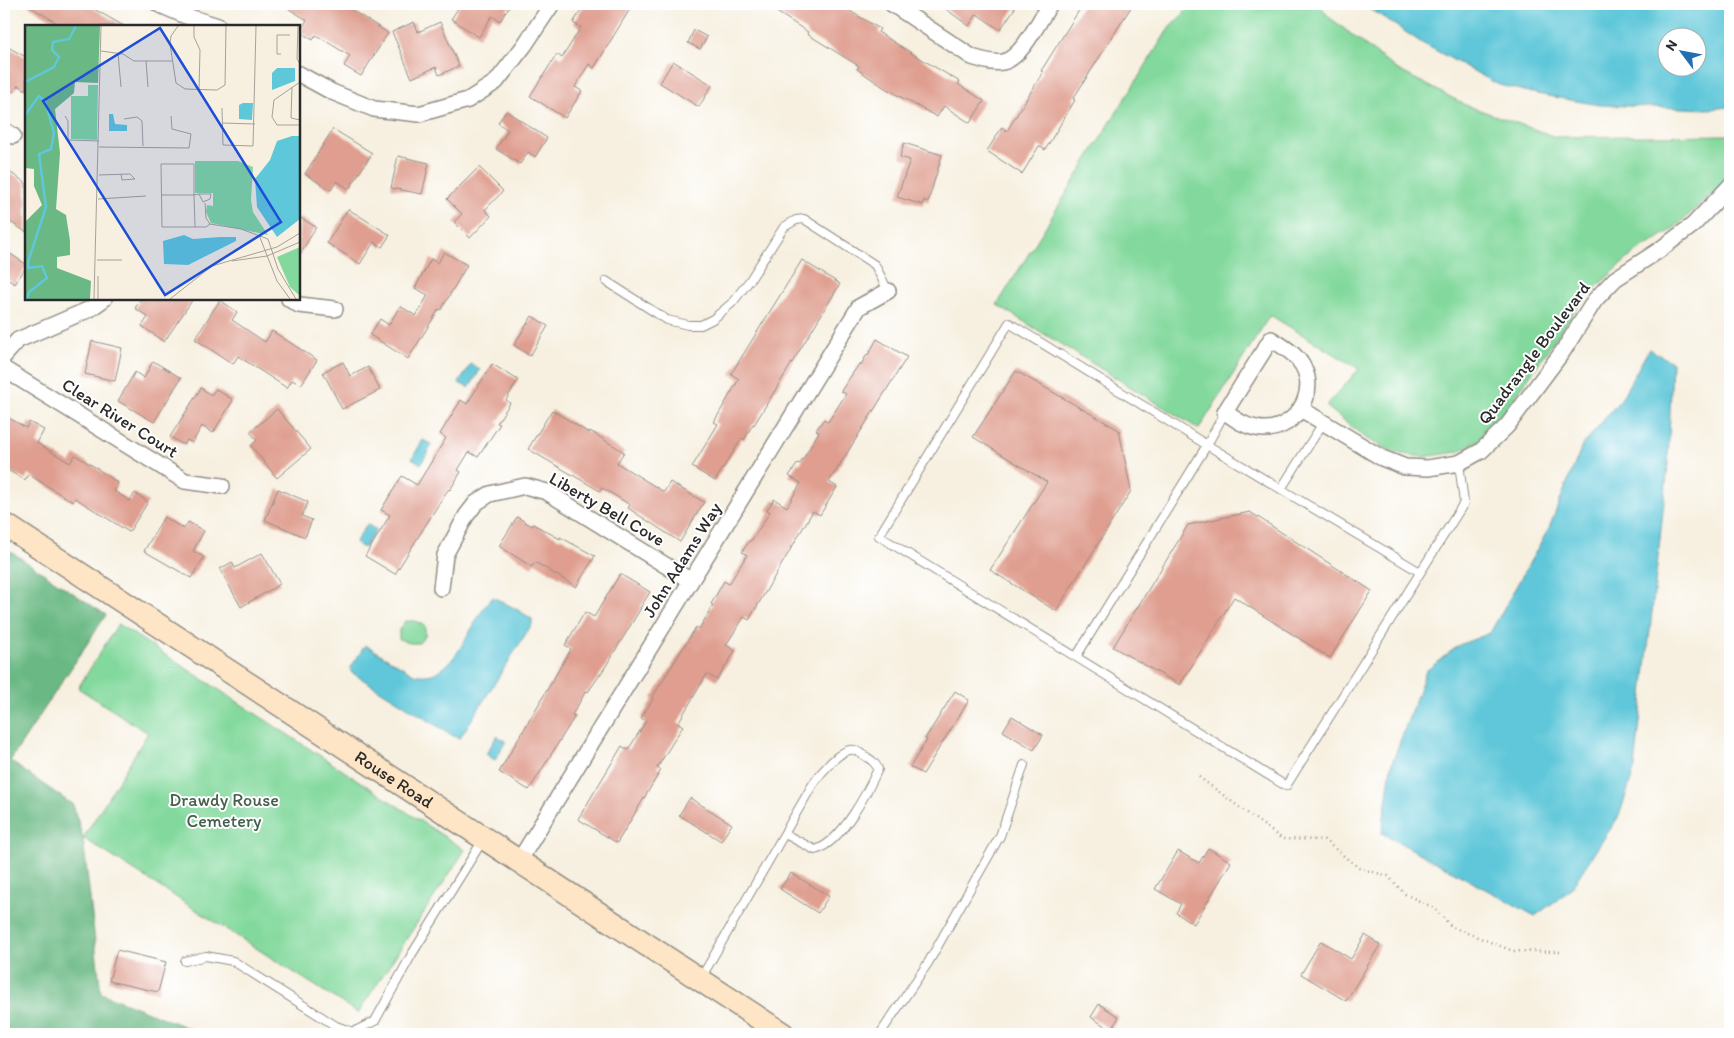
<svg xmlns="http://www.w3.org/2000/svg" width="1734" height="1038" viewBox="0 0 1734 1038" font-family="Itim,sans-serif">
<rect width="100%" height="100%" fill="#fff"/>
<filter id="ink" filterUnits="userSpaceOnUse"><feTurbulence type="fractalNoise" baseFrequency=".02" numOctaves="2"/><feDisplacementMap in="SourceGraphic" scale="10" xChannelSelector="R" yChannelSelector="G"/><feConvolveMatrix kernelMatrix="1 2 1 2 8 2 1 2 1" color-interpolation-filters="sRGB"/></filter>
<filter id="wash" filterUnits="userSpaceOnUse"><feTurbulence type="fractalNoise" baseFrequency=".0096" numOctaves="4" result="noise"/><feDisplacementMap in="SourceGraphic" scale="20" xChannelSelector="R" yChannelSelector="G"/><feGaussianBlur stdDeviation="1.12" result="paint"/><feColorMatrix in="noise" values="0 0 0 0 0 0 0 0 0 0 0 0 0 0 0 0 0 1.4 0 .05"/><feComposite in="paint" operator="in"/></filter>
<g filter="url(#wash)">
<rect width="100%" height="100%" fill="#f7f0e0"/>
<path fill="#83d99d" stroke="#578264" d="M1193,4H1319L1329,17L1396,69L1468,106L1556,137L1730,135V176L1721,186L1673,229L1633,254L1584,298L1489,434L1458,452L1423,457L1395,453L1367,439L1326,406L1359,369L1270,315L1199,429L997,305L1169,28Z
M405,621H415L425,626V636L419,643H410L399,639V630Z
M118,624L465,850L358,1013L83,838L148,733L78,688Z"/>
<path fill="#6ab984" stroke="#4a7258" d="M4,547L106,615L10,761L73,805L83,838L101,993L203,1034H4Z"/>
<path fill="#5ec7d9" stroke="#447982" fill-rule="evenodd" d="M1363,4H1730V107L1708,109L1599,105L1537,94L1499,85L1422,43ZM1666,38H1696V68H1666Z
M1649,349L1672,362L1668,465L1635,768L1619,816L1569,891L1535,916L1382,833L1391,766L1426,671L1459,645L1490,633L1549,528L1582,446L1621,399Z
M471,364L480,370L469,388L459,383Z
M423,440L432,445L421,464L412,458Z
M367,524L376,530L364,548L355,543Z
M493,597L518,610L532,619V624L460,738L455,737L351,672L350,669L365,645L414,674C456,685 469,620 493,597Z
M497,736L506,741L495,760L486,754Z"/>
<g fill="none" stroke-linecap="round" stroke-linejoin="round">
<path stroke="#5ec7d9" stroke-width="4.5" d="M4,1034L11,1032L21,1034"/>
</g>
<g id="blocks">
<path fill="#df9e8f" d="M26,4H85L124,26H62Z
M281,4H342L388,33L361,76L344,66L350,56L316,35L313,40L300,32L307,20Z
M461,4H511L500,21L492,16L479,37L451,19Z
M585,4H633L594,68L589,64L575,87L582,91L565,118L530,96L557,54L562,58L581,27L573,23Z
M764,4H838L880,29L878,32L903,48L960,82L958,84L984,101L970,123L944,106L937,117L885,88L857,69L859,66L807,34L808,32Z
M939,4H1008L1015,8L1000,30L977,14L969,26Z
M1083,4H1133L1073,99L1075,100L1045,150L1039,146L1022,174L987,151L1002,127L1007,131L1043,72L1041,71Z
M414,22L418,32L440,22L459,66L439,75L436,67L412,78L392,32Z
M694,30L707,37L700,49L688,43Z
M4,45L26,57V90L18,85L14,92L4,86Z
M673,61L712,85L699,107L660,83Z
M506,111L547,138L535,157L528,152L520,164L496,149L508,130L498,123Z
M333,129L372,153L349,189L337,181L331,190L305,174Z
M904,143L942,155L928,202L924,200L923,205L897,197L910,160L900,157Z
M398,156L429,163L422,194L391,188Z
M479,167L503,191L485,210L491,216L470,238L454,222L462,214L447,199Z
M8,171L26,183V232L4,218V177Z
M348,209L390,235L382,247L374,242L360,264L327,243Z
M299,217L316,227L299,256Z
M4,250L26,264V267L15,284L4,277Z
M444,252L467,265L441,310L439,309L408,359L370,335L380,319L389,325L400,306L416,316L428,295L415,288L431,259L438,263Z
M802,260L840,284L754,425L753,424L744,440L742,438L715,481L692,467L718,424L714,422L739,379L731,374Z
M141,299H193L164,342L142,326L148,317L135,308Z
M220,300L237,312L232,320L265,342L272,331L317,360L301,385L292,380L287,388L238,356L233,364L195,339Z
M532,316L548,326L530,356L514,345Z
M877,339L907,357L829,482L837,487L820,515L813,511L749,620L744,617L726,645L735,651L717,680L707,674L678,723L683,726L657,768L661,770L617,843L578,819L622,746L628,750L646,721L641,718L653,699L652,698L696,627L699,629L710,611L709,610L713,605L711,604L724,581L729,584L747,555L742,552L750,540L751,541L770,512L767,510L774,499L787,507L801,483L789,476L798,463L800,464L819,432L816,430L824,419L828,422L846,394L841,391L859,364L861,365L867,354L868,355Z
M92,341L122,348L115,381L85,374Z
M153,361L181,378L154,422L118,401L135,372L144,378Z
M343,362L350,376L368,367L380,390L342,409L323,372Z
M492,364L518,380L506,400L510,403L497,423L500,424L478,457L469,452L458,470L461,472L450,490L449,489L445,494L395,574L365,556L390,515L381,510L402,476L417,485L446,438L440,434L461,400L467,404Z
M1016,371L1119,430L1131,491L1056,611L990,570L1047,482L973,437Z
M201,388L211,395L216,389L233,400L213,433L202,426L192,443L187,440L184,445L170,437Z
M277,409L311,449L277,478L251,446L257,440L250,432Z
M552,410L589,433L590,431L624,452L617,463L664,492L670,482L704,502L680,542L628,508L630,505L616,496L602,488L600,491L528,449Z
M4,415L26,428L29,422L44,430L37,443L70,463L75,455L95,467L118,483L114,491L130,501L135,493L148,502L129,532L75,498L73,502L28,474L25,480L4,468Z
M278,489L308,502L302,516L312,520L305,537L265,520Z
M1250,512L1372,591L1330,658L1234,597L1180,685L1113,647L1188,525Z
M164,517L184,529L188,522L204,531L193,551L204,557L191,578L144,551Z
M517,517L532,526L533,524L560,539V537L595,556L576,587L535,562L532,567L499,546Z
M262,553L280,584L241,607L220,569L232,562L235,568Z
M620,574L650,592L640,608H641L604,669L588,692L586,691L572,715L575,716L529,790L499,772L571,649L565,645L585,612L594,617Z
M955,691L969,700L923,774L910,767L927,740L925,739Z
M1012,716L1043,735L1034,750L1003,731Z
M690,798L732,824L721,841L679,815Z
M1208,848L1231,862L1194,924L1176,913L1181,904L1155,889L1178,851L1199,863Z
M791,873L829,896L818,913L780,889Z
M1365,935L1380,945L1346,1001L1301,974L1321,941L1351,959Z
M117,950L166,962L158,992L109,981Z
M1099,1004L1119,1017L1111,1030L1091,1017Z"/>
</g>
</g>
<g filter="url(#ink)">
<use href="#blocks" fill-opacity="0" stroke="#918e86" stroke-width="1"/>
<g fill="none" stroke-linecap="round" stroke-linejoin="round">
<defs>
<path id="lane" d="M606,281L667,320L688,325H701L713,319L732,303L750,280L784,227L796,220L804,219L875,265L888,291
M1225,412L1207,445L1009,323L879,536L1286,786L1464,503L1459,463
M1281,489L1323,423
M1076,657L1207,445L1420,572
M185,961L206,956L233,961L336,1026L353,1032L375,1021L412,954L483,840
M701,978L813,784C820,774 841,747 854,750C858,751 861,754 865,756C871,760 875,762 878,769C867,793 841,843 815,850L785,834
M880,1034L928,963L1000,836L1024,765"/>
<path id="street" d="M158,4L186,16L218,26
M892,4L972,57C982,60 993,64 1003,62C1022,58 1040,19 1050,4
M299,74L332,92L374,109L419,114L468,100L496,82L524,46L552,4
M4,130L13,136
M289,299L299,305L335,309
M1271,339C1286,348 1303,358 1307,377C1313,406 1285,435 1256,428C1244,426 1235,419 1225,412Z
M4,356L18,340L90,309L104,299
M4,369L185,481L222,486
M1301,409L1382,458L1405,467L1428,468L1459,463L1481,451L1507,426L1563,351L1595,300L1615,279L1658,251L1693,225L1730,186
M441,588L445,555L466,516L476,503L490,494L525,486L547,492L691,581
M519,861L859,307L888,291"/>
<g id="secondary">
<path id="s1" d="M4,524L783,1034"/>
</g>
</defs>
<use href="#lane" stroke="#918e86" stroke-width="10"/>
<use href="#street" stroke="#918e86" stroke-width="18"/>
<use href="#secondary" stroke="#918e86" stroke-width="25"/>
<path stroke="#918e86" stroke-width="2.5" stroke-dasharray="1 4" stroke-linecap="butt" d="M1199,777L1282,839L1324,840L1359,868L1388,876L1405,894L1434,908L1452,927L1513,951L1563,952"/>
<use href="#lane" stroke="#fff" stroke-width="8"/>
<use href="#street" stroke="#fff" stroke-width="15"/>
<use href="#secondary" stroke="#fee5c5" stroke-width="22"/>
</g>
</g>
<g text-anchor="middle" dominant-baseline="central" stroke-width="4" stroke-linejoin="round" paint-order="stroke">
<g font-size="18" fill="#2b2b2b" stroke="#fff">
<text transform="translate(1534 353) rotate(-53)">Quadrangle Boulevard</text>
<text transform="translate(120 418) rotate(32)">Clear River Court</text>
<text transform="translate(607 509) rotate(30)">Liberty Bell Cove</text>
<text transform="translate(682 560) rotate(-58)">John Adams Way</text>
<text stroke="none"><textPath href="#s1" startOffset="466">Rouse Road</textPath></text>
</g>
<g font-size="18" fill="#455f4d" stroke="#fff">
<text x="224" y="800">Drawdy Rouse<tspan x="224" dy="21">Cemetery</tspan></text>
</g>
</g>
<g transform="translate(25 25)">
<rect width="275" height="275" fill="#f7f0e0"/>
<path d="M63,60H73L72,115L46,114V71H63ZM170,136H213L228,142L226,175L228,187L243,210L186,198L181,187L182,180L188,181V168H170ZM275,222V271L265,262L252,232Z" fill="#83d99d"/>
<path d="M0,1H75L73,58L50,57L49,68L30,84L35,128L31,184L41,190L45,216V230L32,232V243L66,256L65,274H0V197L17,180L9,161V144L0,143Z" fill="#6ab984"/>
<path d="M252,43H270V56L247,65V48ZM218,78H228L227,95L214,94V80ZM84,89H88L90,99L102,100V106H84ZM267,111H275V194L252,212L232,182L230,154L245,135L252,116ZM159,210L168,214L195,212H211V216L163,240L139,239L138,216Z" fill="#5ec7d9"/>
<path fill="none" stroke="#5ec7d9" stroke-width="2.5" d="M0,57L29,42L34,32L27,25L28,17L44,14L51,1M0,90L14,71L20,77L29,108L26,124L14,129L21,182L3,237V243L17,241L22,253L4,267L2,274"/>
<path fill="none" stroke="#a5a198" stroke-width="1" d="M153,1L146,11L145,19L151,58L160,64L192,65L200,60L201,1M169,1V12L175,25L174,65M273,1L272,34L275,39M76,26L98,29L109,36H147M93,28L96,62M256,29H252V10H265M121,36L123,62M275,57L249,75L247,92L252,100H275M267,62L266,93L275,95M197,83L198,120L228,121L231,1M40,91L43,96V115L74,116M99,94L112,92L117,96L118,121M197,98L230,99M74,122L164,123L166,109L147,104L146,91M74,150L104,149H105L110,154L97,155L96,149M174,169L178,177L185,174L186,169H174L169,170V139H136L137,202H181L185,199M136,170H169L170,202M73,174L121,171M180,178L181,193L185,199L216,204L243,214L253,244L271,274M234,210L252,256L265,274M72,235H97M207,236L242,231L275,217M73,251V274M69,274L76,1M145,274L187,241L252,222L275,208"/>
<path fill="#1d4ed8" fill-opacity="0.15" stroke="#1d4ed8" stroke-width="2.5" d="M135,3L256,197L140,270L18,76Z"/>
<rect width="275" height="275" fill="none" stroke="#2b2b2b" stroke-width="2.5"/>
</g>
<rect width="1734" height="1038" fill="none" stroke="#fff" stroke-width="20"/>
<g transform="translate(1682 52) rotate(302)"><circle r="24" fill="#ffffff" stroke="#aaaaaa"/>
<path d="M0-4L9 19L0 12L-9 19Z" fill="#1f6fb2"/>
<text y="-8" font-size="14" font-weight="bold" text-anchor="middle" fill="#2b2b2b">N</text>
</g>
</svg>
